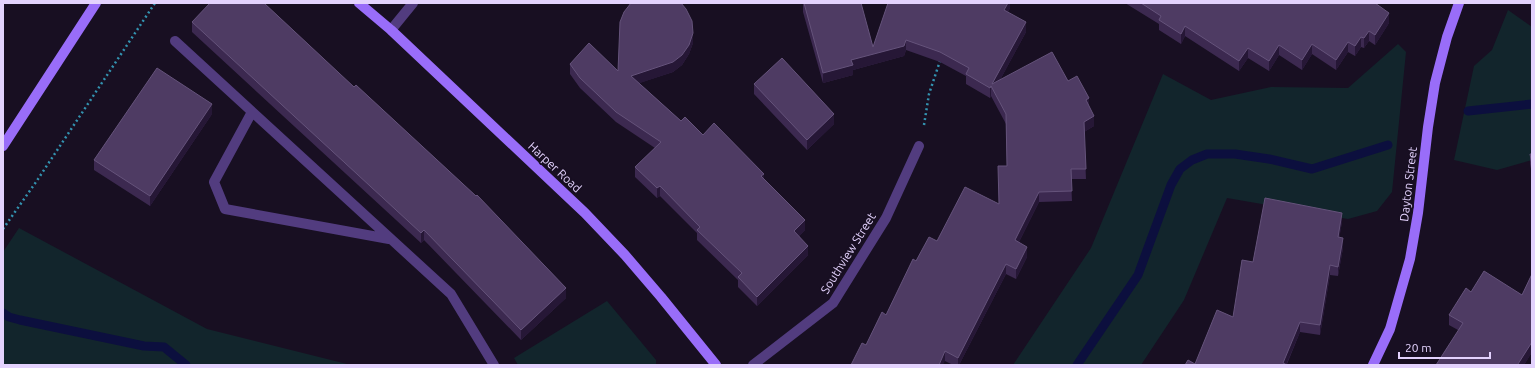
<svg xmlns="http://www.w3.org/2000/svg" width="1535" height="368" viewBox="0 0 1535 368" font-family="Ubuntu,sans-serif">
<rect width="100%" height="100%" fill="#180f22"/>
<path fill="#12252c" d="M1508,10L1532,27V160L1497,170L1454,160L1474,66L1492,50Z
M1398,44L1406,52L1392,192L1377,211L1348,219L1227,198L1184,300L1141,365H1013L1091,248L1163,74L1211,100L1271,87L1348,88Z
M19,228L207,329L351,365H3V252Z
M607,301L656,360V365H518L514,358Z"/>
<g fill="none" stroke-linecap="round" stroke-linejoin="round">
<path stroke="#0c0f3e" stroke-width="9" d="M1468,111L1532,104
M3,313L9,317L20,320L144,346L164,347L186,365
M1077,365L1138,275L1171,185L1180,169L1192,160L1207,154H1235L1269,159L1312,169L1388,145"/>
<path stroke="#3393b0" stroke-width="2.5" stroke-dasharray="2 3" stroke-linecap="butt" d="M924,125L929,94L941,58
M3,229L36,182L155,3"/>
<path stroke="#523c7f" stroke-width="10" d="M175,41L451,294L494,365
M252,112L214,182L225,209L389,239"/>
<path stroke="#523c7f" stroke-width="10" d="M391,30L413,3
M753,365L833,303L886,218L919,146"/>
<path stroke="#996df9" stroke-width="10" d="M359,3L391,30L585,213L625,255L661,297L716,365
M3,146L96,3
M1373,365L1390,329L1410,259L1418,213L1428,127L1435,83L1447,37L1459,3"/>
</g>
<path fill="#3c2950" d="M803,3L873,47L1010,3V8L1008,12L1026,32L1000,80L1068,81L1089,106L1094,126L1084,132L1086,179H1071L1072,201L1039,202L1019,242L1027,257L1016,279L1006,274L959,365H953L945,361L866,345L886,315L916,261L937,241L999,204L1007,166L1006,124L991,96L990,98L966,84V76L940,62L906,50L904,56L853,70V75L823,83L803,12Z
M1125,3H1375L1389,23L1375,45L1369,41L1364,48L1361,47L1355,56L1348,52L1336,70L1312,54L1302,70L1279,55L1269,71L1248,58L1239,71L1185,36L1181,44L1159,30V24Z
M192,22L566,298L521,340L424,240L421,243L192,32Z
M693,43L689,54L682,65L673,72L639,83L681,121L703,135L764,179L805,230L799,236L808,255L757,306L738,287V280L697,240V233L660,196L657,198L635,177V167L655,148L616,122L580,88L570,74V64L618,71Z
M754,84L834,124L807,150L754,94Z
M212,114L150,206L94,170V160Z
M1530,154H1532V174L1530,164Z
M1342,222L1339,238L1343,248L1338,276L1330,275L1320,335L1300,332L1287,364H1195L1233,317L1253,262Z
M1532,274V352L1524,365L1458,330L1449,325V315L1471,292L1522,295Z"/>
<path fill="#261736" d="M1008,3H1010V8L1004,20V10Z
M1389,13V23L1375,45V35Z
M1026,22V32L994,91L992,84Z
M1185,26V36L1181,44V34Z
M1369,31V41L1364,48V38Z
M693,33V43L689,54L682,65L673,72L631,86V76Z
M1361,37V47L1355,56V46Z
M906,40V50L904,56L853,70V75L823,83V73L851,60Z
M1348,42V52L1336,70V60Z
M1312,44V54L1302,70V60Z
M1279,45V55L1269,71V61Z
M1248,48V58L1239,71V61Z
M991,86V96L990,98V88Z
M1089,98V108L1086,100Z
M212,104V114L150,206V196Z
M834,114V124L807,150V140Z
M1094,116V126L1084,132V122Z
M764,174V184L761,176Z
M660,186V196L657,198V188Z
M1039,192V202L1015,250V240Z
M1342,213V222L1338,247V237Z
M805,220V230L794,241V231Z
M424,230V240L421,243V233Z
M1343,238V248L1338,276V267Z
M808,246V255L757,306V297Z
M1027,247V257L1016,279V269Z
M1006,264V274L959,365H958V358Z
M1330,265V275L1320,335V325Z
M566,288V298L521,340V330Z
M1300,322V332L1286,365L1283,363Z
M1532,342V352L1524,365H1518Z
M945,351V361L943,365H939Z"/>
<path fill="#4e3b63" stroke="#65537b" d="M210,3H264L354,87L356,85L476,196L477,195L566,288L521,330L424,230L421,233L192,22Z
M631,3H681L686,9L692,21L693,33L689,45L682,55L673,62L631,76L681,121L685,117L703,135L714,123L764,174L761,176L805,220L794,231L808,246L757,297L738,277L742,273L697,230L700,227L660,186L657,188L635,167L661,142L616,112L580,78L570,64L589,43L618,71L620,22L624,12Z
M804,3H861L873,47L888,3H1008L1004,10L1026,22L992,84L1052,52L1068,81L1077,76L1089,98L1086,100L1094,116L1084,122L1086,169H1071L1072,191L1039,192L1015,240L1027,247L1016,269L1006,264L958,358L945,351L939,365H851L862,343L866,345L882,312L886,315L913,259L916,261L929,237L937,241L965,187L999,204L998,166H1007L1006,114L991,86L990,88L966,74L969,68L940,52L906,40L904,46L851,60L853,65L823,73Z
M1141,3H1375L1389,13L1375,35L1369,31L1364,38L1361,37L1355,46L1348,42L1336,60L1312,44L1302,60L1279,45L1269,61L1248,48L1239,61L1185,26L1181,34L1159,20L1161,16Z
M782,58L834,114L807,140L754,84Z
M157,68L212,104L150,196L94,160Z
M1530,154H1532V165Z
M1265,198L1342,213L1338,237L1343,238L1338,267L1330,265L1320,325L1300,322L1283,363L1287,365H1185L1188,360L1195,364L1217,310L1233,317L1242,260L1253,262Z
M1484,271L1522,295L1532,274V342L1518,364L1519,365H1436L1463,323L1449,315L1466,288L1471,292Z"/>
<g text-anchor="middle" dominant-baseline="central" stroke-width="3.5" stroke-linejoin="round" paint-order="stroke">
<g font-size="12" fill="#e3d2fd" stroke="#180f22">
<text transform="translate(555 167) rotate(43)">Harper Road</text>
<text transform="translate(1408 184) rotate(-83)">Dayton Street</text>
<text transform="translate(848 253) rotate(-58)">Southview Street</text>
</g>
</g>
<rect width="1535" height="368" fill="none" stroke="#e3d2fd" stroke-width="8"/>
<path d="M1399 352v6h91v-6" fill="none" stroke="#e3d2fd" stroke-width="2"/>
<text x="1405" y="352" font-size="12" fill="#e3d2fd" stroke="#180f22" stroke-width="3" paint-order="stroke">20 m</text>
</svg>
